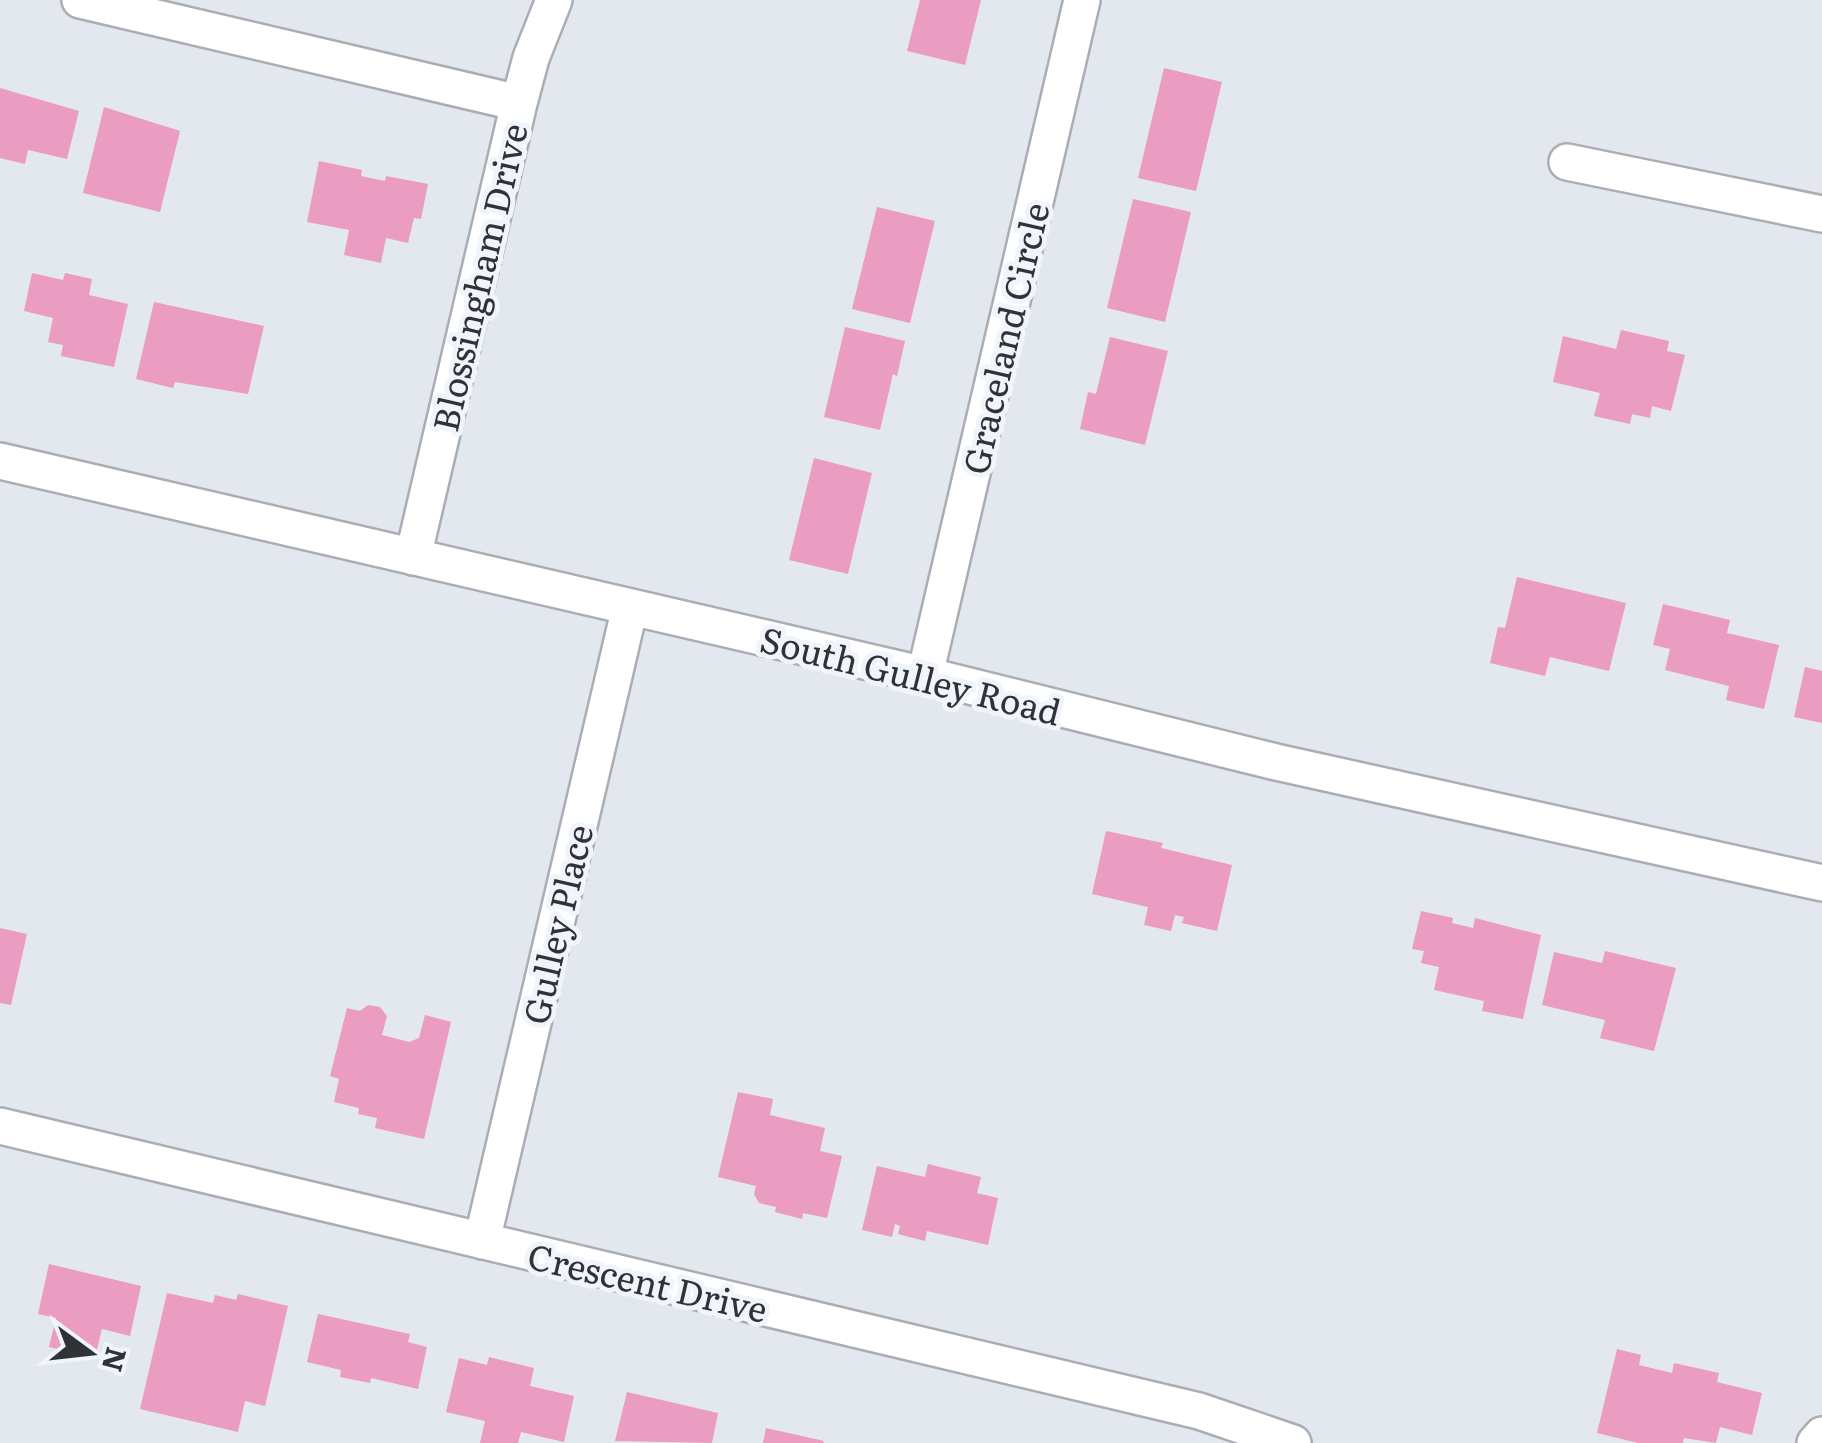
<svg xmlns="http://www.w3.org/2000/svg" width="1822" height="1443" viewBox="0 0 1822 1443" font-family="Literata,serif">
<rect width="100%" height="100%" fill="#e3e7ee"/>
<path fill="#eb9cc1" d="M920,0H981L965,65L907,51Z
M1164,68L1222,82L1196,191L1138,178Z
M0,88L79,111L67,159L28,150L25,164L0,158Z
M104,107L180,131L160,212L83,193Z
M319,161L362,170L361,176L385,181L386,176L428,184L421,219L414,218L408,243L386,238L381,263L344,255L349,230L307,222Z
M1133,199L1191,212L1165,322L1107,308Z
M877,207L935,221L910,323L852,309Z
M32,273L63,280L65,273L92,279L89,295L128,304L114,367L61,356L63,345L48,342L53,318L24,311Z
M154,302L264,326L248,394L175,382L173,388L136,379Z
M845,327L905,341L897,376L893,374L880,430L824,417Z
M1621,330L1669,341L1667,351L1685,355L1671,411L1652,406L1650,418L1632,414L1630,424L1594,416L1600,393L1553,382L1563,336L1616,349Z
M1110,337L1168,351L1145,445L1080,429L1088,392L1096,394Z
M814,458L872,473L848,574L789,560Z
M1517,577L1626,603L1609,671L1550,657L1545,676L1490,663L1498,627L1505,628Z
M1663,604L1730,620L1727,633L1779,645L1764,709L1726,700L1729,686L1665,670L1670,649L1653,645Z
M1805,667L1822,671V723L1794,717Z
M1106,831L1163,843L1161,848L1232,865L1217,931L1182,923L1184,917L1175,915L1171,931L1144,925L1148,907L1092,894Z
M1421,911L1453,918L1452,923L1473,928L1475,918L1541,935L1523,1019L1482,1011L1484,1001L1434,990L1439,967L1421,963L1424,951L1412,949Z
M0,928L27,934L11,1005L0,1003Z
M1605,951L1676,968L1654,1051L1600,1038L1605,1020L1542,1005L1554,952L1602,963Z
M368,1005L380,1007L387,1016L382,1035L409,1042L419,1038L425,1015L451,1022L424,1139L375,1128L377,1118L358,1114L359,1108L334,1102L339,1079L330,1076L347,1008L360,1011Z
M738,1092L773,1099L770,1115L825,1128L820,1151L842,1156L827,1218L803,1213L802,1219L775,1212L776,1207L759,1203L754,1194L756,1186L718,1177Z
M928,1164L981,1177L977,1193L998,1198L988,1245L927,1231L925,1241L898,1234L900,1226L895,1224L892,1237L862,1230L877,1166L925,1177Z
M49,1264L141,1286L130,1336L102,1329L95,1357L49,1347L56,1318L38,1314Z
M167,1293L213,1303L215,1295L236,1300L238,1294L288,1306L265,1406L245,1401L238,1432L140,1409Z
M318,1314L410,1334L408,1342L427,1347L418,1389L371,1378L370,1383L340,1377L341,1370L307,1362Z
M1617,1349L1641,1355L1639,1365L1672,1373L1674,1363L1719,1373L1717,1382L1762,1393L1752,1435L1720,1427L1716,1443L1684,1438L1683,1443H1638L1597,1433Z
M489,1357L534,1368L530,1386L574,1396L564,1442L521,1432L518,1443H480L485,1421L446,1412L459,1358L487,1365Z
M627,1392L718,1413L712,1443L615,1441Z
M766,1428L824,1441L823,1443H763Z"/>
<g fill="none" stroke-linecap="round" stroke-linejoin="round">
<defs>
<path id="minor" d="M80,0L519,103
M1567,162L1822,214
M0,461L925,675L1276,762L1822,883
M413,557L519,103L531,58L554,0
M925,675L1082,0
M0,1126L1199,1411L1293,1443
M482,1241L630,607
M1815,1443L1822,1435"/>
</defs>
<use href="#minor" stroke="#aaaeb4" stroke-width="40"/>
<use href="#minor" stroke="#fff" stroke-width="35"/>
</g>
<g text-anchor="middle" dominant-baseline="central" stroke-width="10" stroke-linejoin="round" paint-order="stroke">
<g font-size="35" fill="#313235" stroke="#f0f4fb">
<text transform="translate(478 277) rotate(-77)">Blossingham Drive</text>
<text transform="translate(1004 338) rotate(-77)">Graceland Circle</text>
<text transform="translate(911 674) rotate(14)">South Gulley Road</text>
<text transform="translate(556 924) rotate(-77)">Gulley Place</text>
<text transform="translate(648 1281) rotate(13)">Crescent Drive</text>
</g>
</g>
<g transform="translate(90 1353) rotate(105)" stroke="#f0f4fb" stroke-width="8" paint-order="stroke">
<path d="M0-8L18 38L0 25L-18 38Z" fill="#313235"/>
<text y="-15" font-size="28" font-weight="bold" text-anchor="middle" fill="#313235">N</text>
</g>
</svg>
